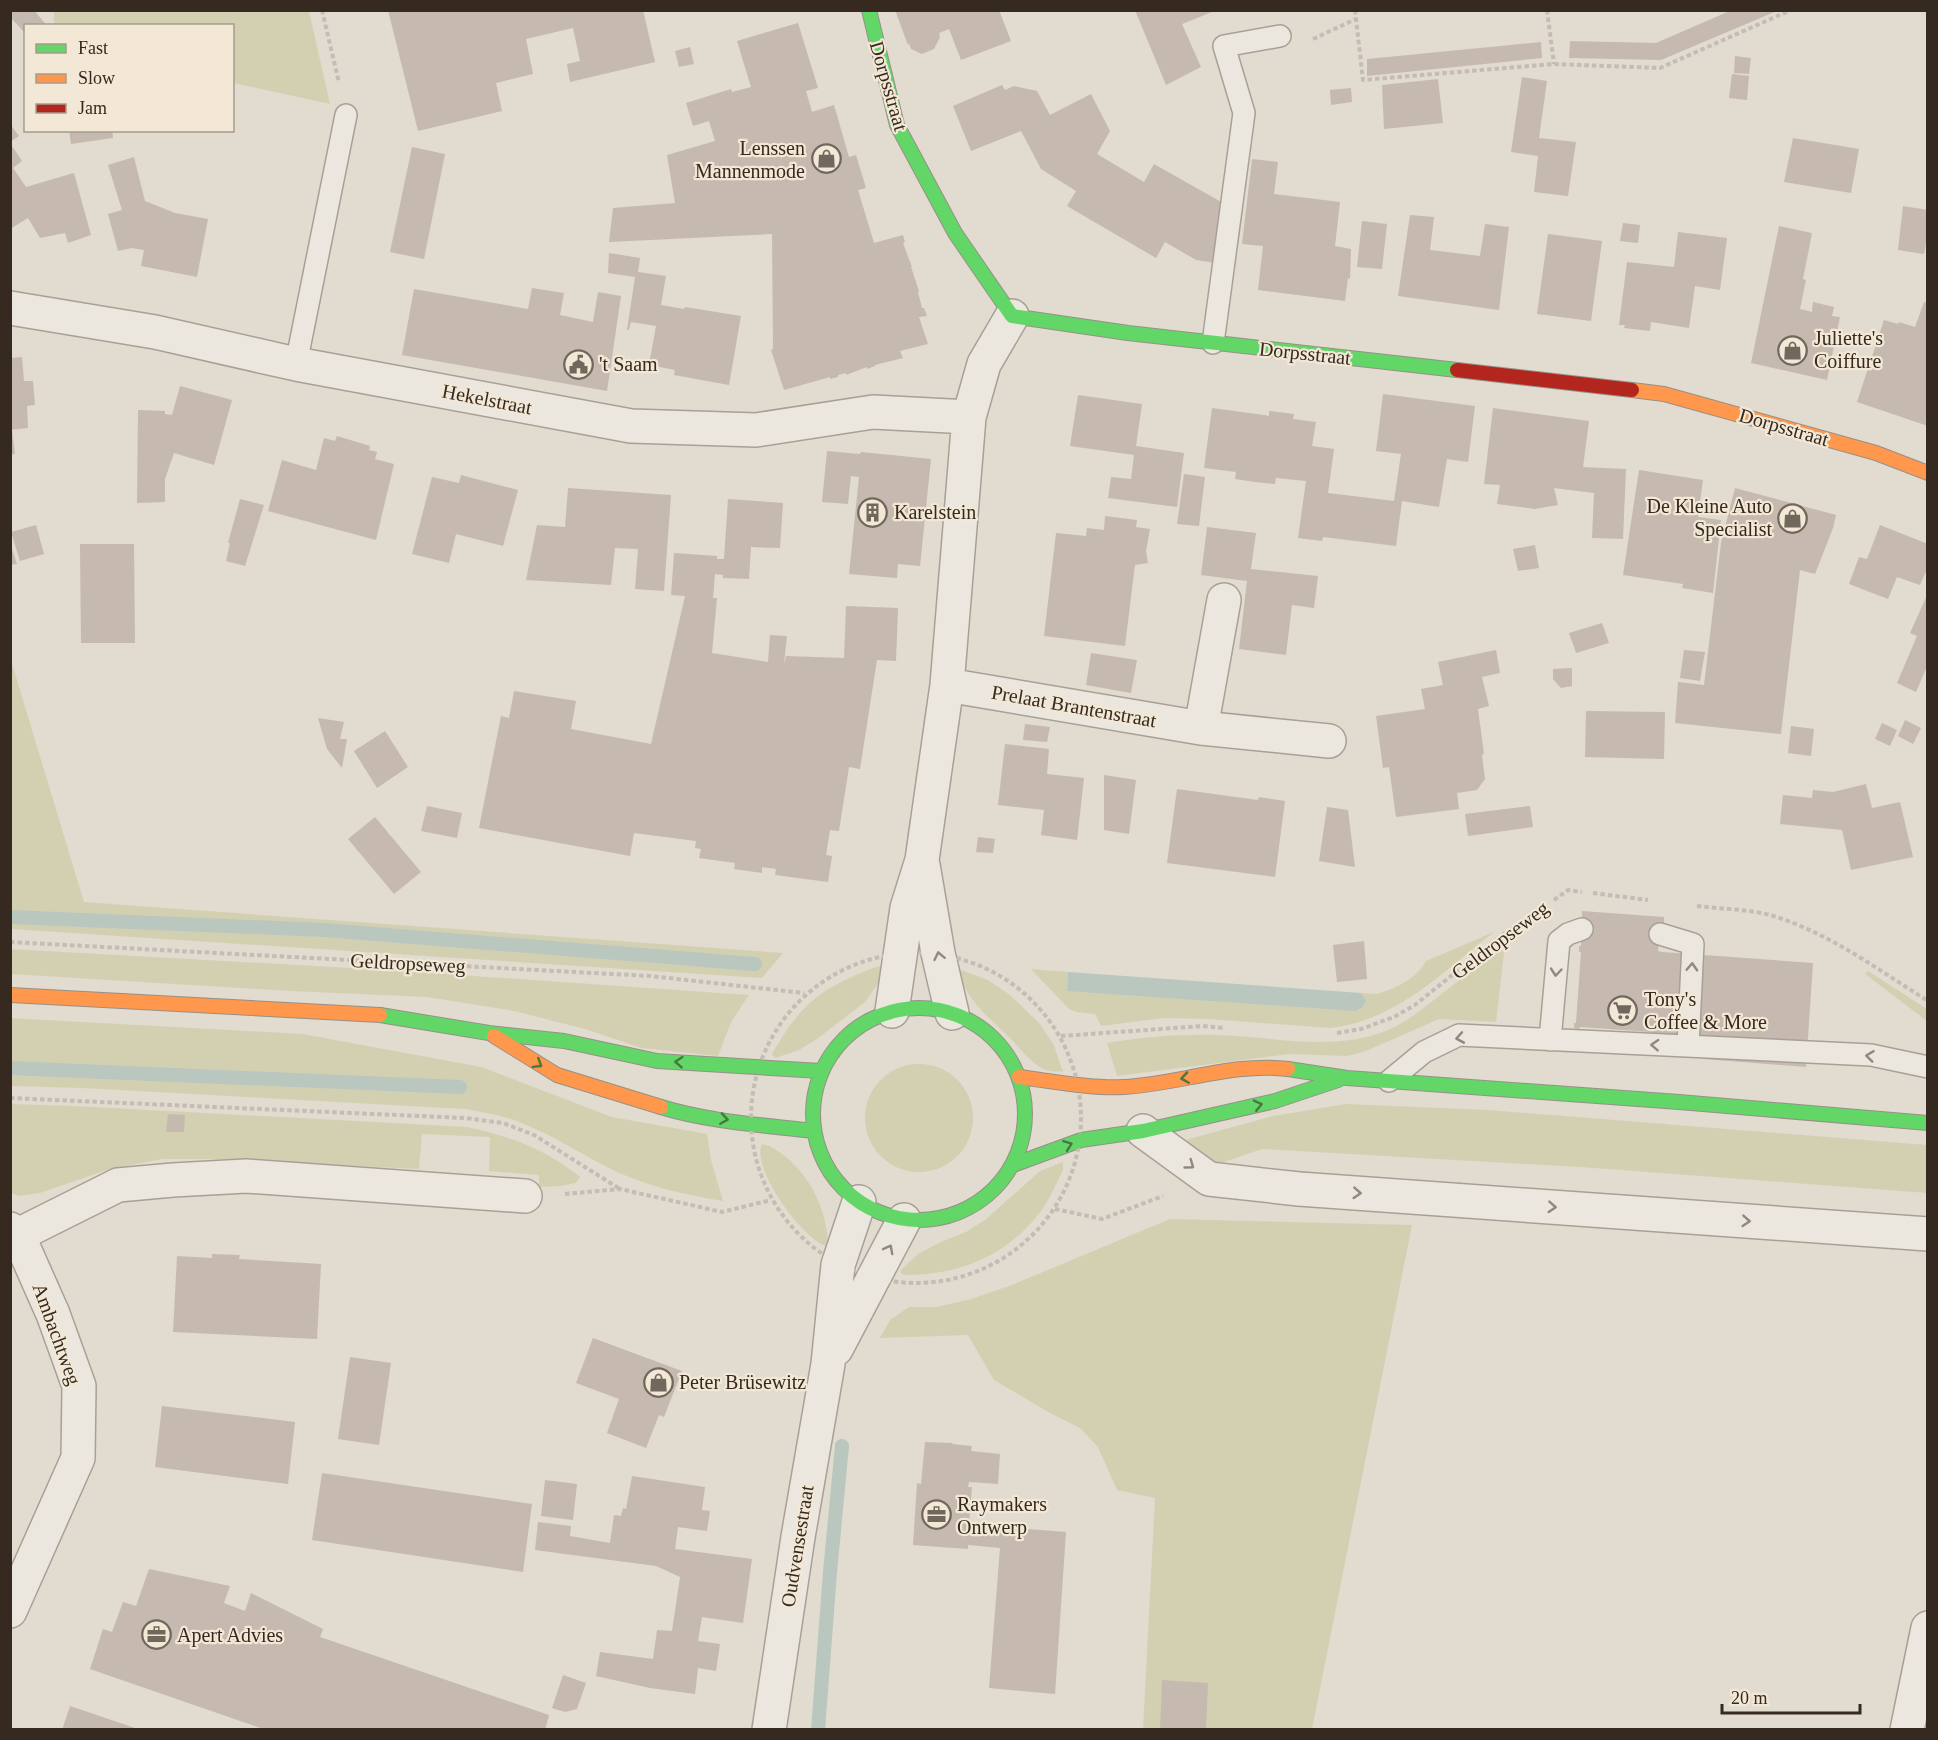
<svg xmlns="http://www.w3.org/2000/svg" width="1938" height="1740" viewBox="0 0 1938 1740" font-family="Georgia,serif">
<rect width="100%" height="100%" fill="#e2dbcf"/>
<path fill="#d3d0b2" d="M54,11H309L330,104L233,83L232,26L54,25Z
M10,657L84,902L783,953L762,978L11,929Z
M1494,932C1444,971 1396,1021 1330,1028L1209,1019L1164,1018L1101,1026L1095,1014L1076,1012L1069,1009L1031,969L1068,972L1067,991L1364,997L1361,993C1367,993 1374,995 1380,993C1397,988 1418,977 1426,961Z
M1505,944L1496,1022L1439,1019L1366,1051L1347,1056L1290,1054L1117,1076L1107,1043C1143,1037 1179,1034 1216,1035C1273,1036 1333,1053 1388,1030C1409,1021 1426,1006 1444,992C1465,976 1485,960 1505,944Z
M10,949L387,970L749,995L731,1022L718,1056L641,1048L585,1029L514,1011L427,997L290,991L11,974Z
M882,966L883,971L879,982L865,1002L817,1039L799,1050L775,1058L772,1054C801,1003 821,988 876,967Z
M961,970L988,980L1010,995L1040,1024L1054,1045L1063,1072C1059,1071 1053,1072 1049,1071C1034,1067 1023,1052 1013,1041C992,1019 969,1005 959,973Z
M1868,971L1927,1009V1021L1865,974Z
M10,1018L303,1034L481,1067L612,1117L707,1134L711,1160L723,1201C686,1195 651,1187 617,1172C588,1158 561,1140 531,1127C510,1117 488,1113 465,1109L81,1088L11,1086Z
M865 1118a54 54 0 1 1 108 0a54 54 0 1 1-108 0Z
M11,1104L75,1106L467,1127C501,1134 531,1144 561,1163C567,1168 575,1172 580,1177L576,1183L560,1186L539,1187V1175L489,1171L490,1137L422,1134L419,1169L212,1159H162L110,1169L40,1193L19,1196L11,1193Z
M1346,1104L1488,1110L1927,1145V1193L1581,1167L1262,1149L1218,1164L1178,1142L1273,1116Z
M762,1144C771,1145 779,1152 786,1157C812,1179 826,1210 828,1243L826,1246C802,1239 750,1167 762,1144Z
M1063,1162V1170C1055,1185 1049,1202 1038,1215C1003,1258 958,1275 904,1275L901,1273V1270L918,1254L941,1242L966,1232L985,1220L1040,1171Z
M1170,1219L1412,1225L1312,1729H1143L1155,1498L1117,1490L1098,1447L1080,1428L1050,1413L994,1380L968,1335L880,1338L890,1320L909,1307H937L971,1299L1012,1285Z"/>
<path fill="#b9c7be" d="M1068,972L1361,993L1366,1000L1363,1007L1356,1011L1067,991Z"/>
<g fill="none" stroke-linecap="round" stroke-linejoin="round">
<path stroke="#b9c7be" stroke-width="14" d="M10,917L324,930L755,964
M10,1068L460,1087
M818,1730L830,1572L842,1446"/>
</g>
<path fill="#c6b9b0" d="M10,10H34L47,26H26V34L10,17Z
M388,10H643L655,62L570,82L567,64L580,61L573,28L526,39L533,74L496,83L502,111L418,131Z
M895,10H999L1011,41L961,60L949,29L939,33L940,37L934,49L922,54L911,49L909,43L908,45Z
M1135,10H1217L1182,24L1201,67L1166,85Z
M1732,10L1777,11L1661,60L1569,58L1570,41L1656,43Z
M798,23L818,88L806,91L812,112L834,105L849,157L856,155L866,188L858,190L874,243L903,235L905,242L903,243L912,267H911L919,291L918,292L922,308H924L927,316L919,317L928,344L900,351L903,358L875,365V366L867,369V367L846,375V373L838,375V377L830,379V377L784,390L771,350L773,349L772,234L609,242L613,208L675,203L667,155L715,141L709,121L693,126L686,103L731,89L732,92L751,87L737,41Z
M1541,42L1542,58L1367,76V59Z
M690,47L694,64L679,67L675,51Z
M1735,56L1751,58L1749,74L1734,73Z
M1732,74L1749,76L1747,100L1729,98Z
M1522,77L1547,81L1539,138L1576,142L1568,196L1534,192L1538,156L1511,152Z
M1438,79L1443,123L1384,129L1382,85Z
M1002,85L1005,90L1014,86L1037,91L1050,115L1091,94L1110,131L1097,154L1144,182L1154,164L1223,203L1216,263L1196,260L1165,242L1156,258L1067,206L1076,191L1041,169L1021,131L971,151L953,106Z
M1351,88L1352,102L1331,105L1330,90Z
M10,124L19,136L10,142Z
M69,130H112L113,138L71,144Z
M1793,138L1859,149L1851,193L1784,182Z
M10,143L22,161L13,168L26,187L74,173L91,235L68,243L65,233L40,238L28,218L10,229Z
M412,147L445,154L424,259L390,252Z
M134,157L145,201L175,213L208,219L197,277L141,266L144,250L132,248L118,251L108,214L122,210L108,165Z
M1252,159L1278,162L1274,194L1340,202L1335,246L1351,249L1350,279L1348,278L1345,301L1258,290L1263,246L1242,244Z
M1903,206L1928,210V231L1924,254L1898,250Z
M1410,215L1434,217L1430,250L1480,256L1485,224L1509,227L1499,310L1398,296Z
M1362,221L1387,224L1382,269L1357,267Z
M1623,223L1640,225L1638,243L1620,241Z
M1779,226L1812,233L1803,279L1806,280L1800,309L1812,312L1813,302L1834,307L1832,316L1840,317L1827,380L1751,363Z
M1678,232L1727,238L1720,290L1695,286L1689,328L1651,322L1650,331L1624,328L1625,325H1619L1627,262L1674,267Z
M1548,234L1602,241L1591,321L1537,314Z
M609,253L640,258L638,272L666,276L661,305L684,309L685,307L741,316L729,385L674,375L675,370L649,365L656,326L631,322L629,330H627L635,277L608,273Z
M532,288L564,293L560,315L593,322L598,292L621,296L607,391L402,355L414,289L528,309Z
M1924,302L1928,303V426L1857,402L1884,320L1898,324L1899,322L1915,327Z
M22,357L24,381H33L35,405L27,406L28,428L10,430V358Z
M180,386L232,400L214,465L174,453L165,479V502L137,503L138,410L165,411V414L172,415Z
M1383,394L1475,406L1468,462L1447,459L1439,507L1402,501L1396,546L1323,537L1322,541L1298,538L1306,481L1276,478L1275,484L1255,482L1235,479L1236,472L1204,468L1212,408L1264,415L1269,416V411L1294,414L1293,419L1316,422L1312,446L1334,449L1328,493L1394,501L1401,454L1376,451Z
M1078,395L1142,404L1136,446L1184,453L1177,507L1108,498L1111,477L1131,479L1134,455L1070,446Z
M1493,408L1589,421L1583,467L1626,469L1623,539L1592,538L1594,493L1554,488L1558,505L1535,509L1497,504L1500,485L1484,484Z
M10,430H12L15,454L10,455Z
M337,436L370,446L369,450L377,452L375,459L394,464L376,540L268,511L282,460L316,470L324,438L335,441Z
M827,451L860,454L861,452L931,459L920,566L898,564L897,578L849,574L859,477L851,476L848,504L822,502Z
M1639,470L1703,480L1698,517L1721,520L1713,593L1682,588L1683,584L1623,575Z
M1184,474L1205,477L1199,526L1177,524Z
M461,475L518,490L503,546L456,534L449,563L412,554L432,477L459,483Z
M568,488L671,495L664,591L635,589L638,549L615,548L611,585L526,580L537,525L565,527Z
M1735,488L1836,515L1833,528L1815,574L1800,570L1781,734L1675,723L1678,682L1704,685L1721,543Z
M240,499L264,505L245,566L226,561L230,543H228Z
M728,499L783,503L780,548L751,547L749,579L723,578V575L715,574L713,598H717L712,653L768,662L770,635L787,636L784,664L786,656L844,658L846,606L898,608L896,661L877,660L860,769L849,767L839,831L830,830L826,855L832,856L828,882L775,875L776,869L762,867V873L734,869L735,863L699,858L701,849L695,848L696,841L634,833L630,856L479,828L501,716L509,718L514,691L576,701L571,729L651,744L685,596L671,595L674,553L717,556V559H724Z
M1105,516L1137,520L1136,527L1150,529L1146,551L1148,563L1135,565L1125,646L1044,636L1056,533L1086,536L1087,528L1104,530Z
M36,525L44,554L20,561L11,532Z
M1880,525L1928,544V567L1920,585L1897,577L1888,599L1849,584L1859,557L1867,559Z
M1207,527L1256,533L1251,569L1318,576L1314,608L1292,605L1286,655L1239,649L1247,581L1201,575Z
M10,543L17,564L10,565Z
M80,544H134L135,643H81Z
M1535,545L1539,568L1518,571L1513,549Z
M1928,593V664L1916,692L1897,683L1917,636L1910,633Z
M1602,623L1609,643L1576,653L1569,633Z
M1496,650L1500,673L1482,677L1489,706L1478,709L1484,754L1482,755L1485,779L1477,790L1457,793L1459,809L1396,817L1389,767L1383,768L1376,716L1425,709L1421,689L1443,685L1438,662Z
M1684,650L1705,652L1700,681L1680,678Z
M1091,653L1137,660L1131,693L1086,685Z
M1572,668V686L1561,688L1553,679V669Z
M1586,711L1665,712L1664,759L1585,757Z
M318,718L344,722L340,739H347L342,768L327,749Z
M1905,720L1921,728L1913,744L1898,736Z
M1882,723L1897,730L1890,746L1875,739Z
M1025,724L1050,727L1047,742L1023,740Z
M1791,726L1814,729L1811,756L1788,753Z
M385,731L408,767L377,788L354,751Z
M1005,744L1049,749L1047,774L1084,778L1077,840L1041,835L1044,810L998,805Z
M1104,775L1136,780L1129,834L1104,830Z
M1866,784L1872,808L1900,802L1913,857L1851,870L1842,830L1780,824L1783,795L1812,798L1813,790L1833,792Z
M1177,789L1258,800L1259,797L1285,801L1275,877L1167,863Z
M427,806L462,813L457,838L421,831Z
M1530,806L1533,827L1468,836L1465,814Z
M1327,807L1348,810L1355,867L1319,861Z
M375,817L421,872L394,894L348,839Z
M978,837L995,839L993,853L976,852Z
M1582,911L1664,917V923H1660L1658,951L1662,952L1813,963L1806,1067L1704,1059L1705,1039L1651,1034V1032L1580,1027L1579,1029L1574,1028V1023H1576L1581,952H1579V946H1581Z
M1364,941L1367,979L1337,982L1333,945Z
M168,1114L185,1115L184,1132H166Z
M212,1254L240,1255L239,1259L321,1264L317,1339L173,1332L177,1256L212,1258Z
M593,1338L682,1371L664,1417L659,1415L646,1448L607,1433L619,1399L576,1383Z
M350,1357L391,1363L379,1445L338,1439Z
M162,1406L295,1422L288,1484L155,1467Z
M925,1442L953,1443L952,1444L972,1446L971,1451L1000,1454L998,1484L969,1482L968,1487H972L969,1524L1066,1532L1055,1694L989,1688L1000,1548L968,1545V1549L913,1545L917,1483L921,1484Z
M322,1473L532,1504L523,1572L312,1540Z
M632,1476L705,1487L702,1510L710,1511L707,1531L678,1527L675,1549L752,1559L743,1623L702,1617L698,1641L720,1644L716,1671L698,1668L695,1694L650,1688L596,1676L600,1652L653,1659L657,1630L672,1631L680,1577L656,1566L535,1550L538,1522L571,1526L570,1536L610,1543L614,1515L621,1516L623,1508L626,1509Z
M545,1480L577,1484L573,1520L541,1516Z
M149,1569L230,1586L224,1603L245,1611L251,1593L323,1629L320,1637L549,1715L545,1730H266L90,1669L103,1629L112,1632L123,1602L136,1606Z
M563,1675L586,1683L577,1709L565,1712L552,1708Z
M1162,1680L1208,1683L1206,1730H1160Z
M70,1706L138,1729L137,1730H62Z"/>
<g fill="none" stroke-linecap="round" stroke-linejoin="round">
<defs>
<path id="lane" d="M1213,343L1244,113L1224,46L1280,36
M296,364L346,115
M1660,934L1693,944L1688,1046
M1550,1040L1559,941L1568,934L1582,929
M1389,1081L1424,1052L1459,1035L1871,1055L1928,1067"/>
<path id="street" d="M10,308L155,332L296,364L631,426L756,430L873,412L969,417
M947,685L1201,728L1329,741
M1201,728L1224,600
M923,865L938,953L952,1013
M892,1011L907,908L922,860L947,685L969,417L984,364L1012,316
M1143,1131L1209,1179L1299,1189L1928,1234
M10,1229L18,1235L53,1314L79,1386L78,1458L10,1611
M18,1235L118,1185L173,1180L246,1176L525,1196
M836,1349L904,1220
M769,1730L798,1537L828,1364L838,1265L859,1202
M1907,1730L1928,1628"/>
<path id="fast" d="M869,10L897,125L955,233L1012,316L1128,333L1457,370
M813 1114a106 106 0 1 1 212 0a106 106 0 1 1-212 0Z
M380,1015L489,1033L564,1041L657,1061L821,1071
M1288,1069L1347,1078L1679,1102L1928,1123
M661,1107C710,1122 763,1125 813,1131
M1013,1165L1081,1140L1143,1131L1275,1101L1338,1080"/>
<path id="slow" d="M1632,390L1664,394L1876,453L1928,473
M10,995L380,1015
M494,1036L557,1075L661,1107
M1019,1077C1052,1081 1092,1089 1124,1087C1178,1084 1235,1062 1288,1069"/>
<path id="jam" d="M1457,370L1632,390"/>
</defs>
<use href="#lane" stroke="#a8a097" stroke-width="24"/>
<use href="#street" stroke="#a8a097" stroke-width="36"/>
<use href="#fast" stroke="#979088" stroke-width="16"/>
<use href="#slow" stroke="#979088" stroke-width="16"/>
<use href="#jam" stroke="#979088" stroke-width="16"/>
<path stroke="#c3bdb6" stroke-width="4" stroke-dasharray="4.5 3" stroke-linecap="butt" d="M322,10L339,83
M1355,10L1363,80L1554,64L1660,68L1791,10
M1547,10L1554,64
M1313,39L1356,19
M1593,893L1648,900
M1554,900L1568,890L1582,892
M1697,906C1720,909 1748,909 1770,915C1828,932 1877,969 1928,1001
M10,942L650,976L804,993
M751 1118a165 165 0 1 1 330 0a165 165 0 1 1-330 0Z
M1337,1033L1361,1029L1394,1017L1415,1005L1502,935L1535,913
M1061,1036L1203,1026L1224,1028
M10,1098L465,1118L503,1123L534,1135L620,1189
M565,1194L620,1189L722,1212L771,1200
M1055,1209L1102,1219L1163,1196"/>
<use href="#lane" stroke="#ebe7df" stroke-width="21"/>
<use href="#street" stroke="#ebe7df" stroke-width="33"/>
<use href="#fast" stroke="#63d668" stroke-width="14"/>
<use href="#slow" stroke="#ff974d" stroke-width="14"/>
<use href="#jam" stroke="#b3261e" stroke-width="14"/>
</g>
<defs><path id="oneway-chevron" d="M-2-3.5L2.5 0L-2 3.5" fill="none" stroke-width="1.6" stroke-linecap="round" stroke-linejoin="round" transform="scale(1.5)"/></defs>
<g stroke="#908880">
<use href="#oneway-chevron" transform="translate(939 956) rotate(-102)"/>
<use href="#oneway-chevron" transform="translate(1692 967) rotate(-87)"/>
<use href="#oneway-chevron" transform="translate(1556 972) rotate(95)"/>
<use href="#oneway-chevron" transform="translate(1460 1038) rotate(170)"/>
<use href="#oneway-chevron" transform="translate(1655 1045) rotate(-177)"/>
<use href="#oneway-chevron" transform="translate(1870 1056) rotate(-173)"/>
<use href="#oneway-chevron" transform="translate(1190 1165) rotate(36)"/>
<use href="#oneway-chevron" transform="translate(1357 1193) rotate(4)"/>
<use href="#oneway-chevron" transform="translate(1552 1207) rotate(4)"/>
<use href="#oneway-chevron" transform="translate(1746 1221) rotate(4)"/>
<use href="#oneway-chevron" transform="translate(889 1249) rotate(-62)"/>
</g>
<g stroke="#4a7740">
<use href="#oneway-chevron" transform="translate(679 1062) rotate(-176)"/>
<use href="#oneway-chevron" transform="translate(538 1064) rotate(32)"/>
<use href="#oneway-chevron" transform="translate(1185 1078) rotate(171)"/>
<use href="#oneway-chevron" transform="translate(1258 1105) rotate(-13)"/>
<use href="#oneway-chevron" transform="translate(724 1119) rotate(9)"/>
<use href="#oneway-chevron" transform="translate(1068 1145) rotate(-20)"/>
</g>
<defs>
<symbol id="shop-ring" viewBox="-11 -11 22 22"><circle r="9.5" fill="#f2e8d5" stroke="#72675d" stroke-width="1.5"/><path d="M-5-2.5h2.3a2.7 3.5 0 0 1 5.4 0H5L5.5 6h-11ZM-1.5-2.5h3a1.5 2.3 0 0 0-3 0Z" fill="#72675d"/></symbol>
<symbol id="civic-ring" viewBox="-11 -11 22 22"><circle r="9.5" fill="#f2e8d5" stroke="#72675d" stroke-width="1.5"/><path d="M-.6-6.5H3V-4.5H.6V-3L4-1V1h2V6H-6V1h2V-1L-.6-3ZM-1.2 2.5V6h2.4V2.5Z" fill="#72675d"/></symbol>
<symbol id="building-ring" viewBox="-11 -11 22 22"><circle r="9.5" fill="#f2e8d5" stroke="#72675d" stroke-width="1.5"/><path d="M-4-6H4V6H1V3H-1V6H-4ZM-2.5-4.3h1.7v1.8h-1.7ZM.8-4.3h1.7v1.8H.8ZM-2.5-1h1.7V.8h-1.7ZM.8-1h1.7V.8H.8Z" fill="#72675d"/></symbol>
<symbol id="supermarket-ring" viewBox="-11 -11 22 22"><circle r="9.5" fill="#f2e8d5" stroke="#72675d" stroke-width="1.5"/><path d="M-6-5.5h2.5l.6 2H6L4.5 2H-2.5L-4.4-4H-6ZM-1.5 3.2a1.3 1.3 0 1 0 .1 0ZM3 3.2a1.3 1.3 0 1 0 .1 0Z" fill="#72675d"/></symbol>
<symbol id="office-ring" viewBox="-11 -11 22 22"><circle r="9.5" fill="#f2e8d5" stroke="#72675d" stroke-width="1.5"/><path d="M-6-3h4V-5.5h4V-3h4V5H-6ZM-1-4.5V-3h2v-1.5ZM-6 0V1H6V0Z" fill="#72675d"/></symbol>
</defs>
<g fill-rule="evenodd">
<use href="#shop-ring" x="810" y="142" width="33" height="33"/>
<use href="#shop-ring" x="1776" y="334" width="33" height="33"/>
<use href="#civic-ring" x="562" y="348" width="33" height="33"/>
<use href="#building-ring" x="856" y="496" width="33" height="33"/>
<use href="#shop-ring" x="1776" y="502" width="33" height="33"/>
<use href="#supermarket-ring" x="1606" y="994" width="33" height="33"/>
<use href="#shop-ring" x="642" y="1366" width="33" height="33"/>
<use href="#office-ring" x="920" y="1498" width="33" height="33"/>
<use href="#office-ring" x="140" y="1618" width="33" height="33"/>
</g>
<g text-anchor="middle" dominant-baseline="central" stroke-width="4.5" stroke-linejoin="round" paint-order="stroke">
<g font-size="20" fill="#362920" stroke="#f2e8d5">
<text transform="translate(889 86) rotate(74)">Dorpsstraat</text>
<text transform="translate(1305 353) rotate(6)">Dorpsstraat</text>
<text transform="translate(487 399) rotate(11)">Hekelstraat</text>
<text transform="translate(1784 427) rotate(16)">Dorpsstraat</text>
<text transform="translate(1074 706) rotate(10)">Prelaat Brantenstraat</text>
<text transform="translate(1500 940) rotate(-37)">Geldropseweg</text>
<text transform="translate(408 963) rotate(3)">Geldropseweg</text>
<text transform="translate(57 1334) rotate(70)">Ambachtweg</text>
<text transform="translate(797 1546) rotate(-81)">Oudvensestraat</text>
</g>
<g font-size="20" fill="#362920" stroke="#f2e8d5" text-anchor="start">
<text x="805" y="148" text-anchor="end">Lenssen<tspan x="805" dy="23">Mannenmode</tspan></text>
<text x="1814" y="338">Juliette's<tspan x="1814" dy="23">Coiffure</tspan></text>
<text x="599" y="364">'t Saam</text>
<text x="1772" y="506" text-anchor="end">De Kleine Auto<tspan x="1772" dy="23">Specialist</tspan></text>
<text x="894" y="512">Karelstein</text>
<text x="1644" y="999">Tony's<tspan x="1644" dy="23">Coffee &amp; More</tspan></text>
<text x="679" y="1382">Peter Brüsewitz</text>
<text x="957" y="1504">Raymakers<tspan x="957" dy="23">Ontwerp</tspan></text>
<text x="177" y="1635">Apert Advies</text>
</g>
</g>
<rect width="1938" height="1740" fill="none" stroke="#362920" stroke-width="24"/>
<rect x="24" y="24" width="210" height="108" fill="#f2e8d5" stroke="#a79c8d" stroke-width="1.5"/>
<rect x="36" y="44" width="30" height="9" fill="#63d668" stroke="#a79c8d" stroke-width="1.5"/>
<text x="78" y="54" font-size="18" fill="#362920">Fast</text>
<rect x="36" y="74" width="30" height="9" fill="#ff974d" stroke="#a79c8d" stroke-width="1.5"/>
<text x="78" y="84" font-size="18" fill="#362920">Slow</text>
<rect x="36" y="104" width="30" height="9" fill="#b3261e" stroke="#a79c8d" stroke-width="1.5"/>
<text x="78" y="114" font-size="18" fill="#362920">Jam</text>
<path d="M1722 1704v9h138v-9" fill="none" stroke="#362920" stroke-width="3"/>
<text x="1731" y="1704" font-size="18" fill="#362920" stroke="#f2e8d5" stroke-width="4.5" paint-order="stroke">20 m</text>
</svg>
